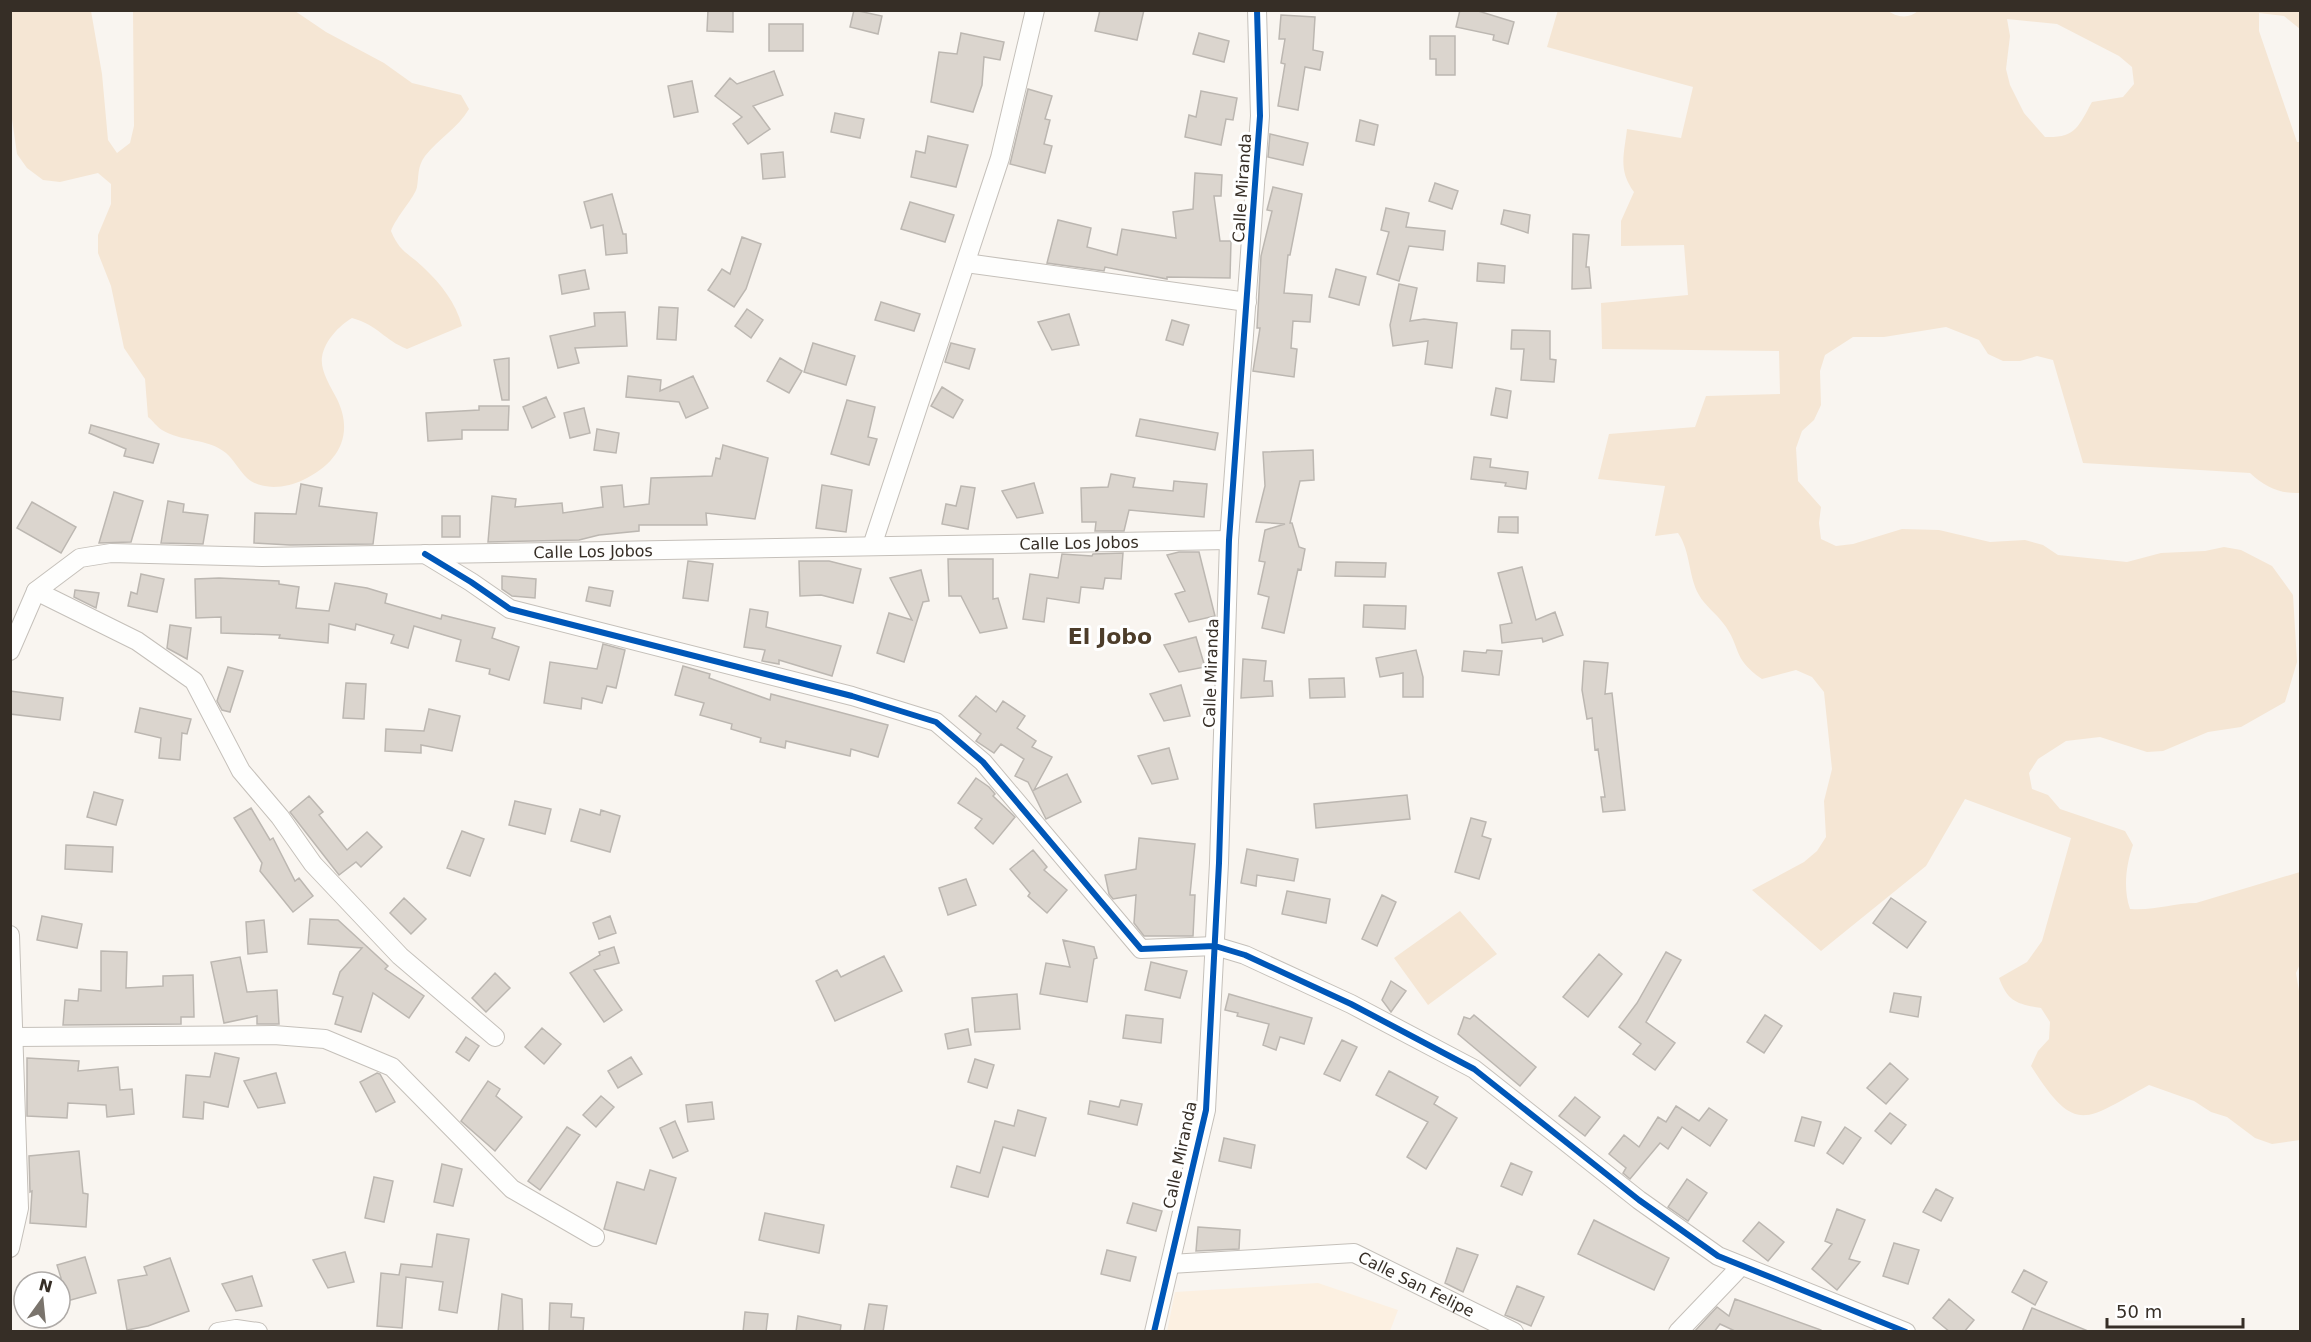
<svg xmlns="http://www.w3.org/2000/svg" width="2311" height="1342" viewBox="0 0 2311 1342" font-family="'DejaVu Sans',sans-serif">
<rect width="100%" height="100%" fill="#f9f5f0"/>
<path fill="#fcf0e1" d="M1318,1283L1398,1310L1390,1331L1167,1332L1175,1292Z"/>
<path fill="#f5e6d4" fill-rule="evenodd" d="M1558,10H1886C1897,17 1908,20 1919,10L2300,11V29L2284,16L2259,13V31L2297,142H2300V493C2280,494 2265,487 2250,473L2083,463L2053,360L2037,356L2020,361H2003L1988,354L1979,340L1946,327L1884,337H1853L1825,355L1820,371L1821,405L1814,420L1802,431L1796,448L1798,481L1821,507L1819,523L1821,539L1836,546L1853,544L1902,529L1939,530L1990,542L2025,540L2043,545L2058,555L2127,562L2161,553L2205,551L2224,547L2241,550L2272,566L2293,595L2297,662L2285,702L2241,727L2208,732L2163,751L2147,752L2100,737L2066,741L2038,759L2029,773L2032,789L2048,795L2060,809L2125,831L2133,845C2126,865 2123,889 2130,909C2154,911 2173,903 2196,903L2300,872V964L2296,973L2300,997V1140L2272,1144L2255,1138L2227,1117L2211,1112L2194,1101L2149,1085C2085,1120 2076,1137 2031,1066L2038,1051L2049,1039L2050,1022L2041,1008C2017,1004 2008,1002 1999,978L2027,962L2042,941L2071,838L1965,799L1926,866L1821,951L1752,890L1804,862L1817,851L1826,837L1824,801L1832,769L1824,692L1812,677L1796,670L1762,679C1731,658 1742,647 1723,623C1716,613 1705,606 1699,595C1688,576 1691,552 1678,533L1655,536L1665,486L1598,479L1609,434L1695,427L1706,396L1780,394L1779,351L1602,349L1601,303L1688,295L1684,245L1621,246V221L1634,192C1618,170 1624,155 1627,129L1681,138L1693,87L1547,47ZM2007,19L2057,24L2119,56L2132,67L2134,84L2123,97L2092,102C2078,127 2076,138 2045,137L2024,113L2010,85L2006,69L2010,36Z
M10,11H91L102,74L108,140L117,153L130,143L134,126L133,11H295L326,32L384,63L412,83L461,95L469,109C458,128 438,139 425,156C417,167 419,176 417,187C415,197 396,217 391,231C400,253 409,253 424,268C441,284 456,303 462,326L407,349C384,340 378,325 352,318C339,326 325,340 322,357C320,371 331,387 337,399C355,436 337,464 303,480C287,488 261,491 247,478C239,470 234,460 226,453C208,438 181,442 162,430C157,427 153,421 148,417L145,379L124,348L111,286L98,253V235L111,204V184L98,173L60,182L43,180L27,168L17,154L10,105Z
M1460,911L1497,954L1428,1005L1394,958Z"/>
<path fill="#dbd5ce" stroke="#bcb7b1" stroke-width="1.5" d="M708,10H733V32L707,31Z
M854,10L882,16L878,34L850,27Z
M1100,10H1144L1137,40L1095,31Z
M1460,10H1475L1514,22L1508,44L1493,40L1494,35L1456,27Z
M1281,15L1315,17L1313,50L1323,52L1320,70L1305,67L1298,110L1278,106L1285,64L1281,63L1285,39H1279Z
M769,24H803V51H769Z
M961,33L1004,42L1000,60L984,57L982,85L973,112L931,102L939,52L957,54Z
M1199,33L1229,41L1224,62L1193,54Z
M1430,36H1455V75H1436V59H1430Z
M774,71L783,95L753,106L770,129L748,144L733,124L742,117L715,96L730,78L737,84Z
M692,81L698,112L674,117L668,86Z
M1028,89L1052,96L1045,119L1050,120L1044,144L1052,146L1045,173L1010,164Z
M1201,91L1237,98L1233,120L1226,119L1221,145L1185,137L1189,115L1196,117Z
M835,113L864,119L860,138L831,132Z
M1360,120L1378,125L1374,145L1356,141Z
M1270,134L1308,143L1303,165L1268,157Z
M928,136L968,145L956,187L911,177L916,151L925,153Z
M783,152L785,177L763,179L761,154Z
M1195,173L1222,175L1221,196H1214L1220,241H1231L1230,278L1167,277V279L1105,267L1104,271L1047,263L1058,220L1091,228L1087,247L1117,255L1122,229L1176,238L1173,212L1193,209Z
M1435,183L1458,191L1452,209L1429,201Z
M1273,187L1302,194L1290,255H1288L1284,293L1312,295L1310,322L1293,321L1291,348L1297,349L1294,377L1253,371L1260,328H1257L1261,256L1272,211L1267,210Z
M612,194L623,234H626L627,253L606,255L603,225L591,228L584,202Z
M910,202L954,215L945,242L901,229Z
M1386,208L1409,213L1406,227L1445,231L1443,250L1409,246L1399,281L1377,274L1389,232L1381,230Z
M1504,210L1530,215L1528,233L1501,224Z
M1573,234L1589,235L1586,267H1589L1591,288L1572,289Z
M742,237L761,244L746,289L734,307L708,290L722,269L730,274Z
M1478,263L1505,266L1504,283L1477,281Z
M1336,269L1366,277L1359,305L1329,297Z
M585,270L589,289L562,294L559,275Z
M1399,284L1417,288L1410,321L1424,319L1457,323L1452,368L1425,364L1428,341L1393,346L1390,325Z
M881,302L920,314L914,331L875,320Z
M659,307L678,308L676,340L657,339Z
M747,309L763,320L751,338L735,326Z
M625,312L627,346L575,348L579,363L558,368L550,336L595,326L594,313Z
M1069,314L1079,345L1052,350L1038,322Z
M1172,320L1189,325L1183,345L1166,340Z
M1512,330L1550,331V359L1556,360L1554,382L1521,380L1524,349H1511Z
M813,343L855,356L846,385L804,372Z
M951,343L975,349L969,369L945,362Z
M509,358V400H502L494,360Z
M780,358L802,371L789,393L767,381Z
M628,376L661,380L660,391L693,376L708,408L686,418L679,402L626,397Z
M942,387L963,400L953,418L931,406Z
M1496,388L1511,391L1507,418L1491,415Z
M546,397L555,417L532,428L523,407Z
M847,400L875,407L868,437L877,439L869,465L831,454Z
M479,406H509L508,430H462V439L428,441L426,413L479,410Z
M584,408L590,433L570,438L564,413Z
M1140,419L1218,433L1215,450L1136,436Z
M91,425L159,444L153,463L124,456L126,449L89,433Z
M597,429L619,433L616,453L594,450Z
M723,445L768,458L755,519L706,513L707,525H639V531L599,535L579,540L488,542L492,496L516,499L515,507L562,503L563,513L603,507L601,487L622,485L624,507L649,504L651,478L712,476L716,458L720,459Z
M1313,450L1314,480L1300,481L1290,523H1292L1299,547L1305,549L1301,570L1298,569L1284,633L1262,628L1269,597L1258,594L1265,562L1259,561L1265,530L1285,524L1256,522L1265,486L1263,452Z
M1474,457L1491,459L1490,467L1528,472L1526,489L1505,486L1506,483L1471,479Z
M1111,474L1135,478L1133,487L1173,491L1174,481L1207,484L1204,517L1129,510L1124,531H1095L1096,522H1082L1081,488L1108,487Z
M1034,483L1043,513L1017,518L1002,491Z
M301,484L322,488L319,506L377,513L373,544L290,545L254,543L255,513L296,514Z
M822,485L852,490L846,532L816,528Z
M961,486L975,488L968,529L942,524L946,504L956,506Z
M114,492L143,501L131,542L99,543Z
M168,501L184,504L183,512L208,515L203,544L161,543Z
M32,502L76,527L61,553L17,528Z
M442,516H460V537H442Z
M1499,517H1518V533L1498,532Z
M1179,552H1199L1215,616L1189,622L1175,594L1185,591L1167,555Z
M1123,553L1121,579L1105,578L1103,589L1081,587L1079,603L1047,598L1044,622L1023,619L1030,574L1058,578L1062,554L1092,556L1093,554Z
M948,559H993V599L998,598L1007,628L980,633L961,596H949Z
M688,561L713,564L708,601L683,598Z
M799,561H829L861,569L853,603L821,595L800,596Z
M1336,562L1386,563L1385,577L1335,576Z
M1522,567L1536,620L1555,612L1563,635L1543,642L1542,638L1502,643L1500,625L1512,623L1498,573Z
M921,570L929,601L923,602L904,662L877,653L889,613L912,620L890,578Z
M141,574L164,579L157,612L128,606L131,592L137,594Z
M502,576L536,579L535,598L512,596L502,589Z
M219,578L279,581V584L299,587L296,608L329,611L335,583L367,588L387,594L385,603L441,619L442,615L495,628L492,638L519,647L509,680L489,674L490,669L456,661L461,640L414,626L408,648L391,643L394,635L356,624L355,630L329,624L328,643L279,638L280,635L221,633V617L196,618L195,579Z
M589,587L613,591L610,606L586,601Z
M75,590L99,593L96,608L74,597Z
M1364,605L1406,606L1405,629L1363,627Z
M750,609L768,612L766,627L841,646L832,676L779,660V664L762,661L765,650L744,647Z
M170,625L191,628L187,659L167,648Z
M1196,637L1205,667L1179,672L1164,645Z
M603,644L625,650L616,688L607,686L602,703L582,698L581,709L544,703L550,662L597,669Z
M1416,650L1423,677V697H1403V673L1380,677L1376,658Z
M1487,650L1502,651L1499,675L1462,671L1464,651L1486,653Z
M1243,659L1266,661L1264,681H1272L1273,696L1241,698Z
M1584,661L1608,663L1605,694L1612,693L1625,810L1603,812L1601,797H1605L1598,749L1595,750L1592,718L1587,719L1582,690Z
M683,666L710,674L709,678L770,700L771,694L888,725L878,757L851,749L850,756L786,741L785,748L760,742L761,738L731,729L732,724L700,715L704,703L675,695Z
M228,667L243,671L230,712L222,710L217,701Z
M1344,678L1345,697L1310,698L1309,679Z
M346,683L366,684L364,719L343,718Z
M1181,685L1190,716L1164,721L1150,694Z
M10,691L63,698L60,720L10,714Z
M976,696L996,712L1003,701L1025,716L1017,728L1036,741L1032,747L1052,757L1034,790L1067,774L1081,802L1046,819L1028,782L1015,776L1024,759L1001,744L994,753L976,741L981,734L959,716Z
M140,708L191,719L187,734L182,733L180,760L159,758L161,738L135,732Z
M429,709L460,716L452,751L421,745V753L385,751L386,729L424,731Z
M1169,748L1178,779L1152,784L1138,756Z
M976,778L989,787L995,794L993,796L1015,817L993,844L975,828L982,819L958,803Z
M94,792L123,800L116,825L87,817Z
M1407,795L1410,819L1316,828L1314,804Z
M309,796L323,812L319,815L347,850L367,832L382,847L361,867L356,862L339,875L290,812Z
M515,801L551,809L545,834L509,825Z
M251,808L270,840L273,838L295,881L299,878L313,896L293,912L260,871L262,863L234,818Z
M580,809L600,815L601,810L620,816L610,852L571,841Z
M1471,818L1486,822L1482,836L1491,839L1479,879L1455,872Z
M462,831L484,839L470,876L447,868Z
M1139,838L1195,844L1190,895H1195L1193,936H1144L1134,923L1136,895L1113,899L1109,894L1105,875L1136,869Z
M66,845L113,847L112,872L65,869Z
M1247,849L1298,859L1294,881L1257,875L1256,886L1241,883Z
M1033,850L1047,867L1044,870L1067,890L1047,913L1028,896L1030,893L1010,869Z
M966,879L976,905L948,915L939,888Z
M1287,891L1330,899L1326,923L1282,914Z
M1382,895L1396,902L1377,946L1362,939Z
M404,898L426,919L411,934L390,913Z
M1891,898L1926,922L1907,948L1873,923Z
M42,916L82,924L77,948L37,940Z
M610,916L616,933L599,939L593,923Z
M310,919L338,920L388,966L385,969L424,996L409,1018L373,993L361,1032L335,1024L343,997L333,994L340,972L362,948L308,944Z
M264,920L267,952L248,954L246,922Z
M1063,940L1094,947L1097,958L1094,959L1087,1002L1040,994L1046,963L1070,967Z
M614,947L619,963L594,970L622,1010L604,1022L570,973L600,955L599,952Z
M101,951L127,952L126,988L163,986V976L193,975L194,1017H181V1024L63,1025L65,1000L78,1001L79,989L101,991Z
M1666,952L1681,960L1646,1022L1675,1043L1655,1070L1633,1054L1641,1044L1619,1027L1637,1003Z
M1599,954L1622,974L1588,1017L1563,997Z
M884,956L902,991L835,1021L816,981L837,970L841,977Z
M240,957L247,992L277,990L279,1024H257V1016L224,1023L211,962Z
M1151,962L1187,971L1180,998L1145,990Z
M495,973L510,988L486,1012L472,998Z
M1391,981L1406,991L1391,1012L1382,1000Z
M1894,993L1921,997L1918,1017L1890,1012Z
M1017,994L1020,1029L975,1032L972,998Z
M1229,994L1312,1018L1304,1044L1280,1037L1276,1050L1263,1045L1269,1024L1237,1016L1238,1013L1225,1010Z
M1126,1015L1163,1019L1161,1043L1123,1038Z
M1474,1015L1536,1067L1520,1086L1458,1034L1464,1017L1470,1019Z
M1765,1015L1782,1026L1764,1053L1747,1042Z
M542,1028L561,1044L544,1064L525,1047Z
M968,1029L971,1045L948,1049L945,1034Z
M466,1037L479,1046L469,1061L456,1052Z
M1342,1040L1357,1047L1340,1081L1324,1074Z
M215,1053L239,1058L228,1107L204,1102L203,1119L183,1117L186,1075L210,1077Z
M631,1057L642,1074L618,1088L608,1071Z
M27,1058L79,1061L78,1071L118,1067L120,1090L132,1089L134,1114L107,1117L106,1105L68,1103L67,1118L27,1116Z
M975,1059L994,1065L987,1088L968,1082Z
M1890,1063L1908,1079L1886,1104L1867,1088Z
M1389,1071L1438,1097L1434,1104L1457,1118L1426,1169L1407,1157L1428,1122L1376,1095Z
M276,1073L285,1103L258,1108L244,1081Z
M377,1073L380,1074L395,1102L376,1112L360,1082Z
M488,1081L500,1089L496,1096L522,1117L495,1151L461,1121Z
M601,1096L614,1107L596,1127L583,1115Z
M1575,1097L1600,1117L1585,1136L1559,1116Z
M1121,1100L1142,1104L1137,1125L1088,1114L1090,1101L1119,1107Z
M712,1102L714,1119L688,1122L686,1105Z
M1676,1106L1699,1121L1709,1108L1727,1120L1710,1146L1682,1127L1668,1149L1660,1143L1630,1179L1623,1173L1626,1168L1609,1154L1624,1135L1639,1147L1658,1117L1666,1122Z
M1018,1110L1046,1118L1035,1156L1003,1147L988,1197L951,1187L957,1166L980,1173L995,1121L1014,1126Z
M1890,1113L1906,1125L1891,1144L1875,1131Z
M1802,1117L1821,1122L1814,1146L1795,1141Z
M675,1121L688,1151L673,1158L660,1128Z
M567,1127L580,1135L540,1190L528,1181Z
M1845,1127L1861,1138L1843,1164L1827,1153Z
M1224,1138L1255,1145L1251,1168L1219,1161Z
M79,1151L83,1193L88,1194L86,1227L30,1223L32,1191L30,1192L29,1156Z
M1511,1163L1532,1172L1522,1195L1501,1186Z
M442,1164L462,1169L453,1206L434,1202Z
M650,1170L676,1178L656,1244L604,1229L617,1182L644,1190Z
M374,1177L393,1181L384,1222L365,1218Z
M1687,1179L1707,1193L1688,1221L1668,1207Z
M1936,1189L1953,1198L1941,1221L1923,1212Z
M1133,1203L1162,1211L1156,1231L1127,1223Z
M1837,1209L1865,1220L1849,1259L1860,1262L1837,1290L1812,1269L1832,1244L1825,1241Z
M765,1213L824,1225L819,1253L759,1240Z
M1594,1220L1669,1258L1654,1290L1578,1254Z
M1759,1222L1784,1242L1768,1261L1743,1241Z
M1198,1227L1240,1230L1239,1249L1196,1251Z
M437,1234L469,1239L457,1313L439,1310L443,1282L406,1277L402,1328L377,1326L381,1273L399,1275L401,1264L432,1267Z
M1894,1243L1919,1250L1908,1284L1883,1276Z
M1457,1248L1478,1255L1463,1292L1445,1283Z
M1107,1250L1136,1257L1130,1281L1101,1274Z
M345,1252L354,1282L328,1288L313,1260Z
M85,1257L96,1293L60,1303L61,1278L57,1265Z
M170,1258L189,1311L148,1326L127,1330L118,1280L147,1275L144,1267Z
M2024,1270L2047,1282L2035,1305L2012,1292Z
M252,1276L262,1306L236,1311L222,1284Z
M1517,1286L1544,1297L1531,1326L1505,1315Z
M502,1294L522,1299L523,1332H498Z
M1735,1299L1821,1330V1332H1737L1720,1324L1714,1332H1694L1717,1307L1729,1316Z
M1949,1299L1974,1320L1964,1332H1950L1933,1318Z
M550,1303L572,1304L571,1317L584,1318L583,1332H549Z
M869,1304L887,1306L883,1332H864Z
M2032,1308L2088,1331V1332H2022Z
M745,1312L768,1314L766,1332H743Z
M798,1316L841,1325L840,1332H796Z"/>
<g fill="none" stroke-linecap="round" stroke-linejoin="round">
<defs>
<g id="minor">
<path d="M966,263L1247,302"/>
<path d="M872,546L1000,158L1035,10"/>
<path d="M425,554L471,582L510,609L852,696L936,722L983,762L1141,949L1215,946L1245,955L1351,1004L1474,1069L1639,1200L1718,1256L1906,1332"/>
<path d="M36,591L137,641L194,681L241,771L280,817L313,864L400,956L495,1037"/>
<path id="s1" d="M10,651L36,591L80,558L111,553L262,557L1229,540"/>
<path d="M10,935L19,1208L10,1248"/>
<path d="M15,1037L274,1035L325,1039L392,1067L512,1189L595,1237"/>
<path id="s2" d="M1170,1264L1354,1253L1514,1332"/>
<path d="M218,1332L236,1329L258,1332"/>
<path d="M1154,1332L1206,1110L1219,863L1229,540L1260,116L1257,10"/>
<path d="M1678,1332L1741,1266"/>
</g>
</defs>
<use href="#minor" stroke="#c5c0ba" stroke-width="20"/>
<use href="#minor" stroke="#fefefd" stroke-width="18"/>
<defs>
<path id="cycleway" d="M425,554L471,582L510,609L852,696L936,722L983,762L1141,949L1215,946L1245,955L1351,1004L1474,1069L1639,1200L1718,1256L1906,1332
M1154,1332L1206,1110L1219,863L1229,540L1260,116L1257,10"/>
</defs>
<use href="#cycleway" stroke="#fff" stroke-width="10"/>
<use href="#cycleway" stroke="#0057b8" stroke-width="6"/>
</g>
<g text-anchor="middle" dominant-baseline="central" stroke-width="6" stroke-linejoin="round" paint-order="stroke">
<g font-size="16" fill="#362e26" stroke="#fff">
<text transform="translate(1242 188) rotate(-86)">Calle Miranda</text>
<text stroke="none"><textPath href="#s1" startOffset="1120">Calle Los Jobos</textPath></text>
<text stroke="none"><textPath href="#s1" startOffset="634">Calle Los Jobos</textPath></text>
<text transform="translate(1211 673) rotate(-88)">Calle Miranda</text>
<text transform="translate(1180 1155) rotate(-78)">Calle Miranda</text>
<text stroke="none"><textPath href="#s2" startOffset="254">Calle San Felipe</textPath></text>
</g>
<g font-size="22" font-weight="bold" fill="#4d3d2a" stroke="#fff">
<text x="1110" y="636">El Jobo</text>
</g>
</g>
<rect width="2311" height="1342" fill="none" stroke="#362e26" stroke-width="24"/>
<g transform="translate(42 1300) rotate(15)"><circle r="28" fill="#ffffff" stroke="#afaba8" stroke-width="1.5"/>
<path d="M0-4.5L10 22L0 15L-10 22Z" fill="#7a746d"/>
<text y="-9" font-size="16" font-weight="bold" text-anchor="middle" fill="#362e26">N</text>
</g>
<path d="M2107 1318v9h136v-9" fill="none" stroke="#362e26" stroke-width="3"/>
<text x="2116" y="1318" font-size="18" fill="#362e26" stroke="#ffffff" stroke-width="4.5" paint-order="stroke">50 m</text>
</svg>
